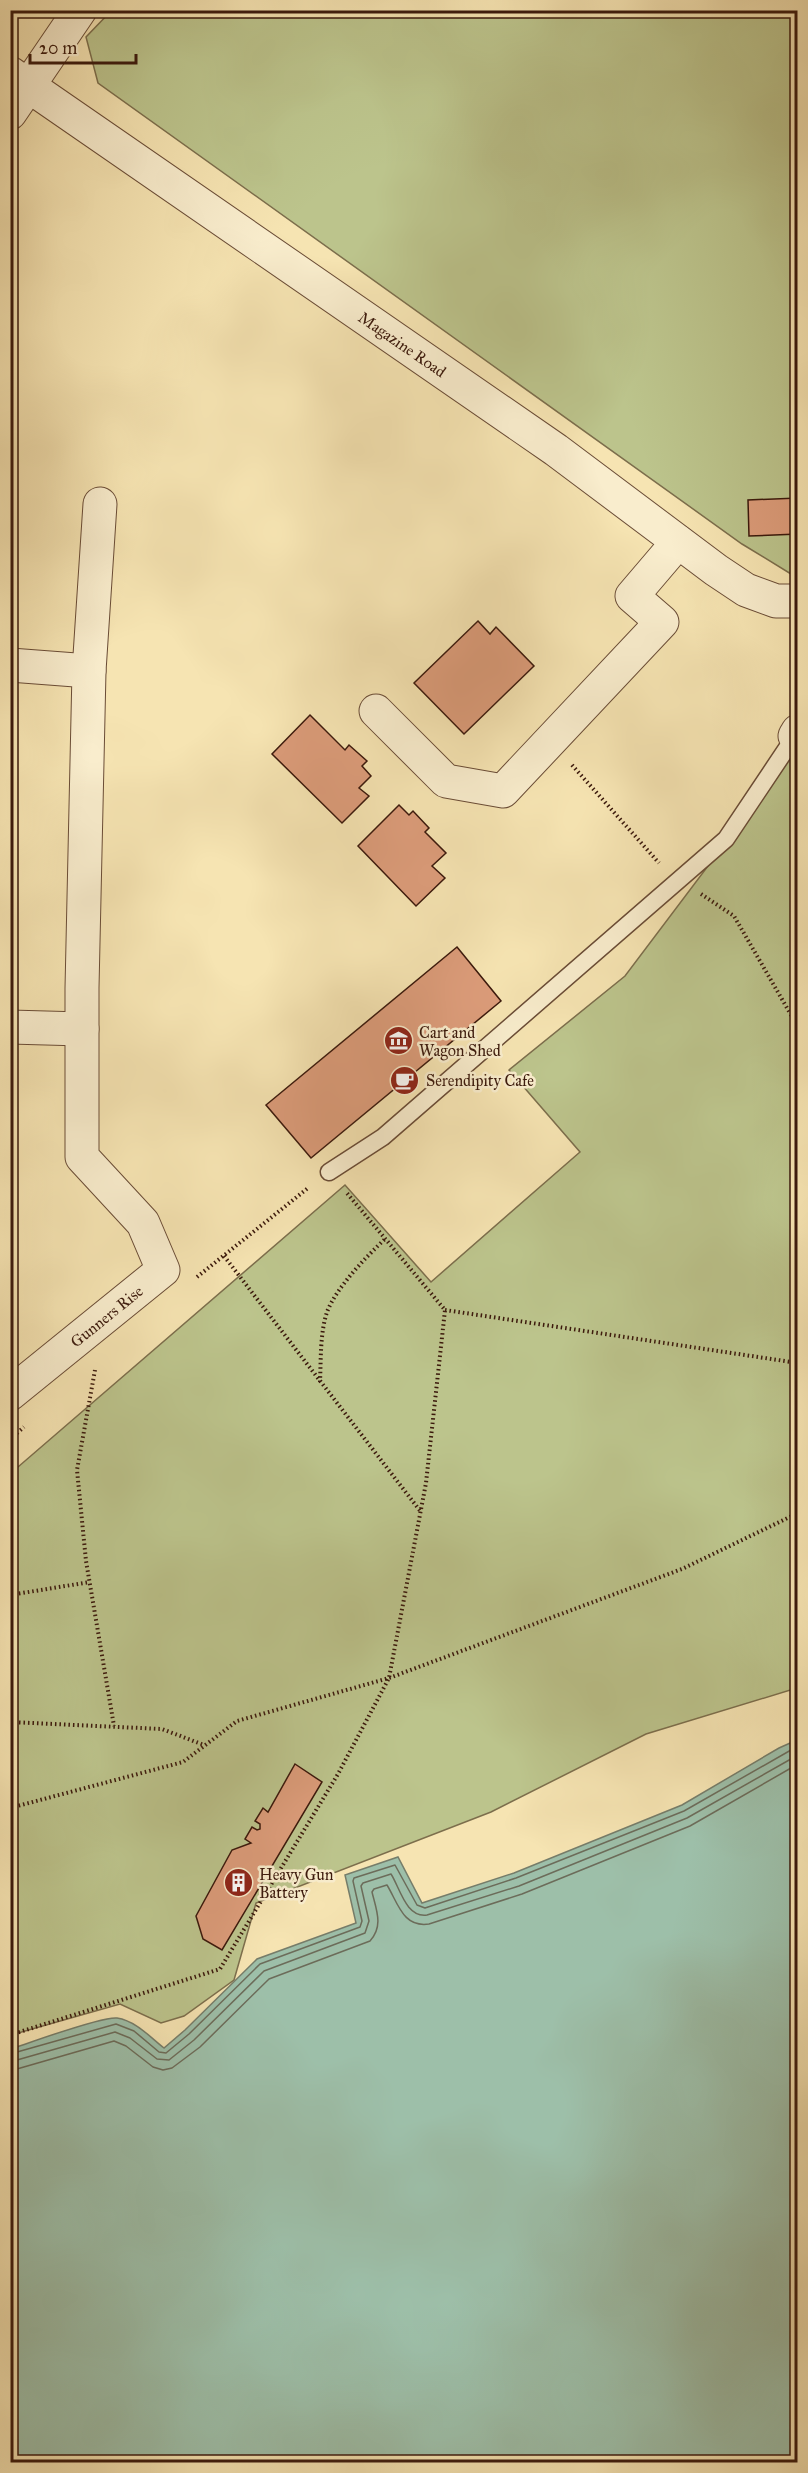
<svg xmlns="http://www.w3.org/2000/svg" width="808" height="2473" viewBox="0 0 808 2473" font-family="'IM FELL Great Primer',serif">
<rect width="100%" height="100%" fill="#f6e4b2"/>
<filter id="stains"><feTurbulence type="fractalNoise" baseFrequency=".00333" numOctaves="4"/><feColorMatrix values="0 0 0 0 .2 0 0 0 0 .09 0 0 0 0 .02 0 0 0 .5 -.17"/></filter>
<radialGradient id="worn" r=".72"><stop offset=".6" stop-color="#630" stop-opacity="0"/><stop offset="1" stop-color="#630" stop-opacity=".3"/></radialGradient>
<path fill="#bcc48c" stroke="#7c6e4c" stroke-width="1.5" d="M112,10L797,11V576L791,574L742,544L98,83L86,37Z
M797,748V1688L646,1734L491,1812L256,1903L234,1980L184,2016L161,2023L120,2004L11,2035V1473L345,1185L431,1282L580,1152L509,1070L625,976Z"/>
<path fill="#9dbfa9" stroke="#767d6a" stroke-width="1.5" d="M797,1740V2462H11V2049C29,2043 102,2016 117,2018C136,2021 150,2037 164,2048L185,2030L257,1959L356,1923L345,1875L398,1857L422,1903L514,1873L682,1805L779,1748Z"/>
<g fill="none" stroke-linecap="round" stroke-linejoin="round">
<path stroke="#6c6c5a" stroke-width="1.5" d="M10,2054L116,2024L134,2031L159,2052L166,2053L189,2034L260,1964L360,1927L362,1921L353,1881L354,1878L395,1865L417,1905L425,1908L516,1878L684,1811L798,1746
M10,2062L115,2032L130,2038L157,2059L169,2060L194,2040L264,1971L365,1933L369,1921L361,1886L363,1883L391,1874C400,1888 406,1918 427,1915L519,1886L687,1818L798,1755
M10,2071L114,2041L126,2046L153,2067L163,2070L172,2068L200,2047L269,1979L370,1941C384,1926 376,1909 372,1892L374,1889L387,1885C398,1903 403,1928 429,1924L522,1894L690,1826L798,1764"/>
</g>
<path fill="#dc9c7a" stroke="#3b190c" stroke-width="1.5" d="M798,498V534L749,536L748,500Z
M478,621L490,634L496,627L534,666L464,734L414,683Z
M310,715L345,750L349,745L367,761L362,766L371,776L359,788L369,796L342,823L272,754Z
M399,805L409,815L413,811L429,828L425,832L446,853L432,866L445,878L416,906L358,846Z
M457,947L501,1001L311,1158L266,1105Z
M295,1764L322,1782L222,1950L203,1939L196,1916L232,1850L251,1843L245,1839L252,1827L257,1830L260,1829V1824L255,1821L263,1808L268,1812Z"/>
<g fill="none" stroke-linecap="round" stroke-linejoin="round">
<defs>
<path id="service" d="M329,1172L383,1137L726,839L795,736"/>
<g id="minor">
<path id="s1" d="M10,73L556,450L716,570L746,590L776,601H798"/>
<path d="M10,113L80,10"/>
<path d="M10,665L89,671"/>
<path d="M376,711L446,781L503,791L662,622L632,596L678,542"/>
<path d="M795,736L798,731"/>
<path d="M10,1027L82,1029"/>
<path id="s2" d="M10,1394L163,1270L143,1223L82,1157V988L89,671L100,504"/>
</g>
</defs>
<use href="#service" stroke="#6a4c36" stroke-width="19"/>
<use href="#minor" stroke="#6a4c36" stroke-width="35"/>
<path stroke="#3b190c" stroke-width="4" stroke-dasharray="1.5 3" stroke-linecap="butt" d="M572,765L659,863
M701,894L734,916L798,1027
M224,1256L421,1512
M197,1277L308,1188
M445,1310L798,1363
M95,1370L77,1470L86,1561L114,1726
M320,1382C321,1359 320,1333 327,1312C336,1288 366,1257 385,1239
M10,1439L24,1427
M10,1460L14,1471L10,1528
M10,1545L13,1556L10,1575
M10,1595L90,1582
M10,1722L162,1729L204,1745
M10,1808L183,1762L237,1721L389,1678L682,1569L798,1513
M10,2035L220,1969L338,1774L389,1678L426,1483L445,1310L346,1192"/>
<use href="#service" stroke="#f9edcd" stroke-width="16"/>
<use href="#minor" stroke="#f9edcd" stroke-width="33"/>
</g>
<defs>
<symbol id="museum-disc" viewBox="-11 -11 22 22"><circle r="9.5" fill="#8f2418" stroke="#f9edcd"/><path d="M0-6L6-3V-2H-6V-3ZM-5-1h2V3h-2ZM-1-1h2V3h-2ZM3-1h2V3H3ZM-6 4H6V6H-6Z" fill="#fff"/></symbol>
<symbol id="cafe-disc" viewBox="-11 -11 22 22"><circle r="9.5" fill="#8f2418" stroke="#f9edcd"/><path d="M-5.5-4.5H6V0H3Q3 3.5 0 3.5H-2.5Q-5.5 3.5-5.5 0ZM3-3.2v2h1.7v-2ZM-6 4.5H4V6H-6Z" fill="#fff"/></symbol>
<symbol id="building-disc" viewBox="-11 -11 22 22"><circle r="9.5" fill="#8f2418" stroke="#f9edcd"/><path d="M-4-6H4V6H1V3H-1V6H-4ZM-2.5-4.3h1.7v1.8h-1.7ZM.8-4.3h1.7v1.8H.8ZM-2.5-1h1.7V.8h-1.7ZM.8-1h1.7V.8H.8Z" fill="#fff"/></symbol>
</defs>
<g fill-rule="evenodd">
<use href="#museum-disc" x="382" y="1024" width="33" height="33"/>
<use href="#cafe-disc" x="388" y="1064" width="33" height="33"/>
<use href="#building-disc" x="222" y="1866" width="33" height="33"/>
</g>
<g text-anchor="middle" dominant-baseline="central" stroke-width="5" stroke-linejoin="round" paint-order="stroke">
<g font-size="16" fill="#3b190c" stroke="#f9edcd">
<text stroke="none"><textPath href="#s1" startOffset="477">Magazine Road</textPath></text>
<text stroke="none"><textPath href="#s2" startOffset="124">Gunners Rise</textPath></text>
</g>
<g font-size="16" fill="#3b190c" stroke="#f9edcd" text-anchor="start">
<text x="419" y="1032">Cart and<tspan x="419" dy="18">Wagon Shed</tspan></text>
<text x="426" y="1080">Serendipity Cafe</text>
<text x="259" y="1874">Heavy Gun<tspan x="259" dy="18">Battery</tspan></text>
</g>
</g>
<rect width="808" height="2473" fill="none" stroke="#f6e4b2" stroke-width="36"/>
<rect x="12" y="12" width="784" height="2449" fill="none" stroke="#3b190c" stroke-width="3"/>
<rect x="18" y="18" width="772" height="2437" fill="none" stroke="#3b190c" stroke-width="1.5"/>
<path d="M30 54v9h106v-9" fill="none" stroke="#3b190c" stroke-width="3"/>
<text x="39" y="54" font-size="18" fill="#3b190c" stroke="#f9edcd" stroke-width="4.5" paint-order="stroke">20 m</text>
<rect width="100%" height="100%" filter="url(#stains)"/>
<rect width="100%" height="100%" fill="url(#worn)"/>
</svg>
